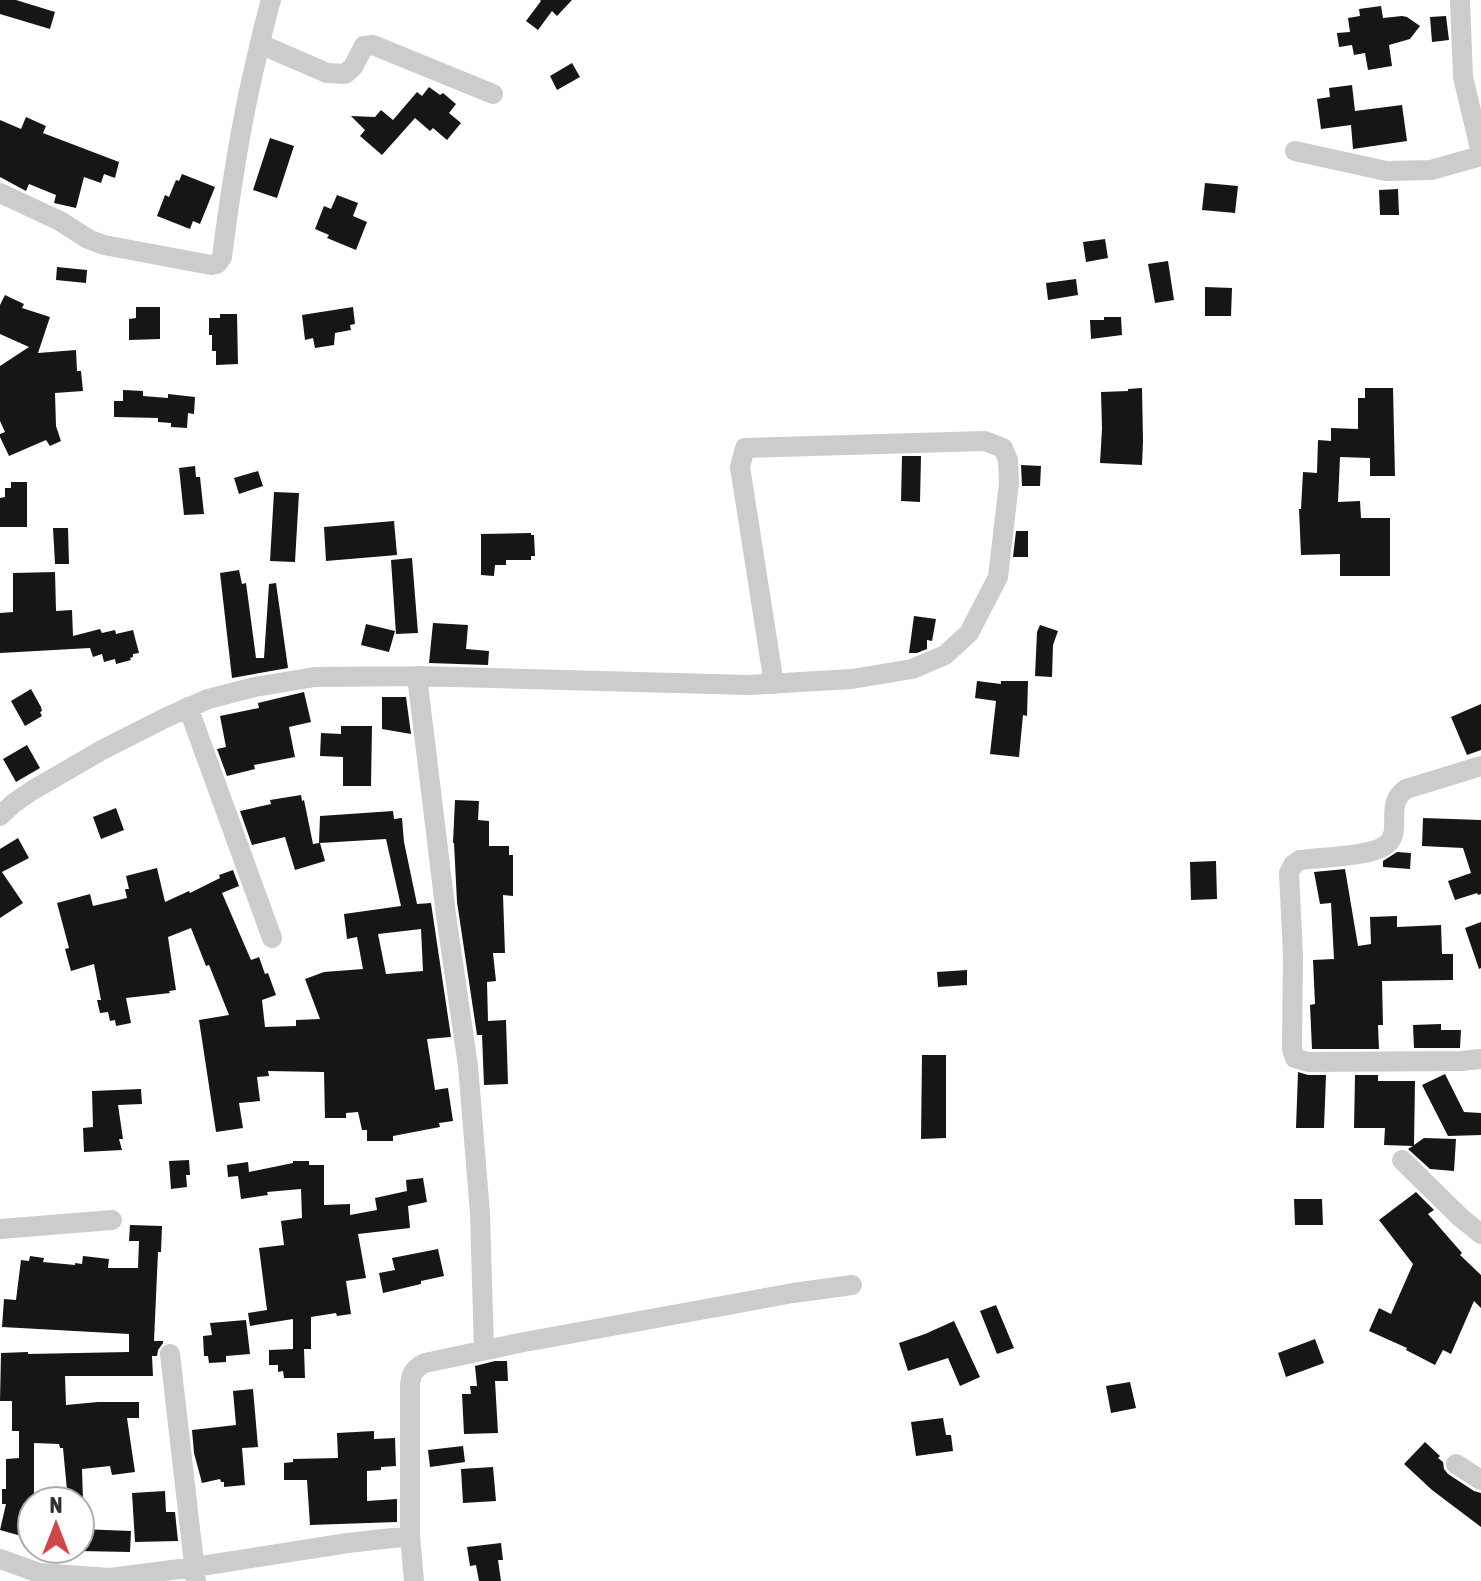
<svg xmlns="http://www.w3.org/2000/svg" width="1481" height="1581" viewBox="0 0 1481 1581" font-family="'Asap Condensed',sans-serif">
<rect width="100%" height="100%" fill="#fff"/>
<path fill="#161616" fill-rule="evenodd" d="M0,0H16L55,12L50,29L0,14Z
M540,0H572L557,16L552,11L538,30L526,21L541,1Z
M1381,6L1383,18L1402,16L1407,17L1420,26L1410,39L1389,45L1392,66L1368,70L1365,53L1354,55L1352,45L1339,47L1337,33L1350,32L1348,18L1360,16L1359,9Z
M1446,16L1449,40L1432,42L1430,17Z
M572,63L580,77L557,90L550,76Z
M1352,85L1355,111L1402,105L1407,141L1353,149L1351,125L1321,129L1317,99L1330,97L1329,88Z
M429,87L440,95L443,93L456,104L449,113L461,123L447,140L433,128L430,131L415,118L382,155L360,136L365,130L351,116L375,117L381,110L393,120L417,92L422,96Z
M26,117L46,126L43,133L119,162L115,178L104,174L101,183L84,177L76,208L54,203L56,195L29,184L26,191L0,177V120L21,129Z
M270,138L294,146L277,198L253,190Z
M182,174L215,187L200,224L193,221L190,229L157,216L165,195L169,197L176,180L179,181Z
M1205,183L1238,186L1235,213L1202,210Z
M1398,189L1399,215H1380L1379,190Z
M337,195L358,203L353,216L367,222L356,250L327,238L329,235L315,229L324,206L331,209Z
M1105,239L1108,258L1086,262L1083,242Z
M1168,261L1174,300L1155,303L1148,264Z
M57,267L87,270L86,283L56,280Z
M1076,279L1078,295L1048,300L1046,283Z
M1205,287L1232,288L1231,316H1205Z
M5,295L24,304L22,308L50,317L38,353L76,350L77,371H81L83,391L55,393L56,426L61,441L50,446L46,440L9,456L0,437V434L5,432L0,421V366L29,347L0,334V305Z
M136,307H160V339L129,340V319L136,318Z
M353,307L355,324L350,325L351,330L335,333L334,345L315,348L313,338L305,340L302,315Z
M220,314H237L238,364L216,365V351H212V335H209V318H220Z
M1104,317H1121L1122,335L1091,339L1090,320H1104Z
M1142,388L1143,441L1142,465L1100,463L1102,429L1101,392L1128,391V389Z
M1365,388H1393L1395,476H1370V458L1340,457L1338,502L1360,501L1361,518H1390V576H1340V554L1301,555L1299,509H1301L1303,472L1317,473L1318,440L1331,441V428L1358,429V398H1365Z
M123,390L143,391V396L168,398V394L195,397L194,414L188,413L187,428L171,427V423L158,422V418L114,417V401H123Z
M902,456H921L920,502L901,501Z
M1021,465L1041,466L1040,486H1022Z
M195,466L196,477H200L204,514L184,515L179,468Z
M258,471L263,486L239,494L234,478Z
M11,482H27V527H0V498L5,497V488H11Z
M274,492L299,493L295,562L270,561Z
M394,521L397,555L326,561L324,527Z
M53,528H68L69,564H55Z
M1016,531H1028V557H1013Z
M531,533V535H534L535,556H531V560H506V565H495L494,576L481,575V534Z
M412,558L418,633L396,634L391,560Z
M239,570L242,584L246,583L256,658H264L269,584L276,583L288,668L232,678L220,573Z
M55,572L56,611L72,610L73,636L100,629L102,633L115,630L116,634L133,630L139,653L133,654V657L130,658L131,660L116,664L115,659L104,662L102,654L93,657L90,648L0,653V613L13,612V573Z
M914,616L936,619L932,641L927,640V649L917,653H909Z
M433,623L468,625L466,649L489,651L488,665L429,663Z
M366,624L395,631L389,652L361,645Z
M1040,625L1058,631L1053,645L1052,677L1035,676L1037,632Z
M977,681L1001,684V681H1028L1027,716L1023,715L1019,757L990,754L996,701L975,698Z
M31,689L41,707L42,711L40,712L42,716L25,726L11,701Z
M304,692L311,722L289,727L295,757L254,765L255,769L227,776L217,749L226,747L220,716L259,708L258,703Z
M382,697H406L411,734L382,729Z
M1481,704V750L1467,755L1451,717Z
M341,726H372L371,786H343V757L320,756L321,733L341,734Z
M27,745L40,768L16,782L3,759Z
M301,795L302,801L304,800L313,844L319,843L320,816L393,811L394,819L402,818L404,842L417,904L431,903L451,1037L427,1039L435,1090L448,1088L453,1121L439,1123L440,1127L393,1136V1141H367V1130H362L358,1112L346,1113V1118H325L324,1072L268,1071L269,1076L257,1077L260,1101L239,1103L243,1128L216,1132L199,1020L229,1015L209,965L206,966L191,928L168,937L176,990L169,991L170,993L126,998L131,1023L116,1026L115,1020L110,1021L108,1012L100,1013L97,1000H101L94,964L71,971L65,949L69,948L57,903L90,894L93,906L127,898L125,889H129L126,876L157,868L165,902L189,891L190,893L220,878L219,875L233,870L239,886L222,893L251,960L259,957L265,974L268,973L276,995L262,1000L265,1027L296,1026V1020L320,1019L305,979L324,972L363,969L357,937L347,939L344,914L401,906L386,839L320,843L325,861L295,870L285,837L252,845L240,811L271,804L270,800ZM421,929L423,971L386,974L378,934Z
M455,800L479,801L478,820L489,821V846H509V855H513V896L503,895L505,953H493L496,981L487,982L488,1021L506,1020L508,1084L484,1085L482,1035H477L457,902L454,843H453Z
M116,808L124,830L101,839L93,817Z
M1423,818L1481,820V894L1478,895L1477,893L1455,900L1448,881L1471,873L1463,848L1422,846Z
M18,838L29,858L2,872L23,903L0,918V849Z
M1397,852L1411,853L1410,869L1383,867V861Z
M1216,861L1217,899L1191,900L1190,862Z
M1345,869L1358,946L1371,944L1370,917L1397,916V927L1441,925L1442,954H1453V980L1382,981L1383,1025H1378L1379,1049H1312L1310,1005L1315,1004L1313,960L1334,959L1331,903L1320,904L1314,872Z
M1481,922V968L1479,969L1465,928Z
M967,970V985L938,987L937,972Z
M1441,1024V1030H1461L1460,1048H1414L1413,1025Z
M922,1055H946V1138L921,1139Z
M1298,1072L1308,1075H1326L1324,1128H1296Z
M1445,1074L1464,1112L1481,1113V1135L1448,1136L1422,1085Z
M1355,1075H1378V1081H1415L1414,1145L1424,1138L1456,1139L1454,1171L1430,1169L1408,1149L1413,1146L1384,1145L1385,1128H1354Z
M141,1089L142,1104L118,1105L123,1139H119L122,1150L84,1152L83,1128L93,1127L92,1091Z
M189,1160L190,1175H186L187,1187L171,1189L169,1161Z
M293,1161H309V1165H324V1205L350,1204V1215L377,1210L375,1198L407,1191L406,1180L423,1178L427,1202L408,1206L410,1228L358,1234L366,1278L346,1281L351,1314L337,1316L336,1313L311,1317V1349H304L305,1378H284L283,1371L278,1372V1365H269V1350L293,1349V1319L250,1326L248,1313L267,1310L259,1248L284,1245L281,1221L302,1218L301,1189L267,1192L268,1195L241,1199L238,1176L228,1177L227,1165L248,1162L249,1172L293,1163Z
M1416,1192L1434,1210L1428,1214L1462,1253L1460,1255L1481,1275V1308L1474,1301L1451,1354L1443,1350L1435,1365L1406,1350L1407,1348L1369,1331L1379,1308L1391,1314L1413,1264L1379,1220Z
M1294,1199H1322L1323,1225H1295Z
M130,1225L162,1226L161,1252H158L154,1341H163V1343L158,1350L157,1356H152L153,1376H65L66,1405L98,1402H139V1418H127L135,1472L112,1475L110,1466L82,1469L83,1501H68L63,1448H60L59,1444L34,1443V1501H32V1539L0,1530L6,1504H2V1489H6V1459L19,1458V1431H12V1401H0L1,1353L28,1352V1354L129,1352V1334L2,1327L4,1299L16,1300L21,1260L29,1261L30,1256L44,1258L43,1262L75,1265V1263L82,1264L83,1256L109,1259L108,1268H138L139,1241H129Z
M438,1249L444,1276L421,1281V1284L383,1293L379,1273L395,1270L392,1258Z
M996,1305L1014,1348L997,1354L980,1311Z
M246,1320L250,1354L226,1356V1362L209,1363L208,1356H204L203,1336L212,1335L210,1323Z
M954,1321L980,1377L960,1386L948,1358L908,1371L899,1343L925,1334Z
M1315,1339L1324,1363L1286,1377L1278,1353Z
M495,1361H507L508,1381H495L498,1433L464,1434L462,1394H471L470,1386H477L475,1366Z
M1130,1382L1136,1408L1111,1413L1106,1386Z
M253,1389L258,1447L242,1448L245,1485L224,1487V1482H221L220,1479L202,1483L194,1453L192,1430L236,1425L233,1391Z
M943,1418L946,1435H951L953,1451L916,1456L911,1422Z
M374,1431V1439L395,1438L396,1466L381,1467V1470L367,1471V1501L397,1499V1522L310,1525L307,1480H284V1463L293,1462V1459L338,1458L337,1433Z
M1425,1442L1440,1456L1438,1458L1443,1462L1444,1469L1448,1474L1474,1491L1481,1493V1527L1432,1490L1404,1464Z
M463,1446L465,1462L430,1467L428,1450Z
M493,1467L496,1501L463,1503L461,1469Z
M165,1491L166,1512H175L178,1541L135,1542L132,1493Z
M80,1529L131,1531L130,1552L80,1551Z
M501,1543L503,1560H498L501,1581H479L476,1565L470,1566L467,1547Z"/>
<g fill="none" stroke-linecap="round" stroke-linejoin="round">
<path stroke="#ccc" stroke-width="20" d="M1460,0L1463,77L1481,153
M260,44L327,73L345,74L353,67L364,46L373,45L493,94
M1295,151L1386,171L1431,170L1481,156
M0,193L60,221L88,239L104,245L211,265L217,264L222,257C230,194 239,135 253,73C259,48 264,24 271,0
M417,676L446,915L468,1066L480,1213L484,1350
M188,707L272,938
M1481,766L1406,789C1383,805 1404,831 1386,845C1370,857 1321,857 1300,860L1293,865L1289,873L1293,955L1292,1049L1295,1058L1308,1062L1461,1061L1481,1059
M0,816L14,803L33,790L102,750L167,717L208,699L255,687L315,677L417,676L749,685L852,679L912,669L945,655L969,633L998,577L1009,483L1008,460L1003,448L985,441L745,448L740,467L774,684
M1402,1160L1460,1217L1481,1234
M0,1229L112,1220
M170,1354L196,1581
M1456,1464L1481,1480
M410,1536V1385C411,1374 414,1368 425,1363L519,1343L793,1293L852,1285
M0,1559L39,1573L110,1578L195,1567L348,1543L410,1536L414,1581"/>
</g>
<g transform="translate(56 1525)"><circle r="38" fill="#ffffff" stroke="#acacac" stroke-width="2"/>
<path d="M0-6L14 30L0 20L-14 30Z" fill="#d14648"/>
<text y="-12" font-size="22" font-weight="bold" text-anchor="middle" fill="#2f2f2f">N</text>
</g>
</svg>
